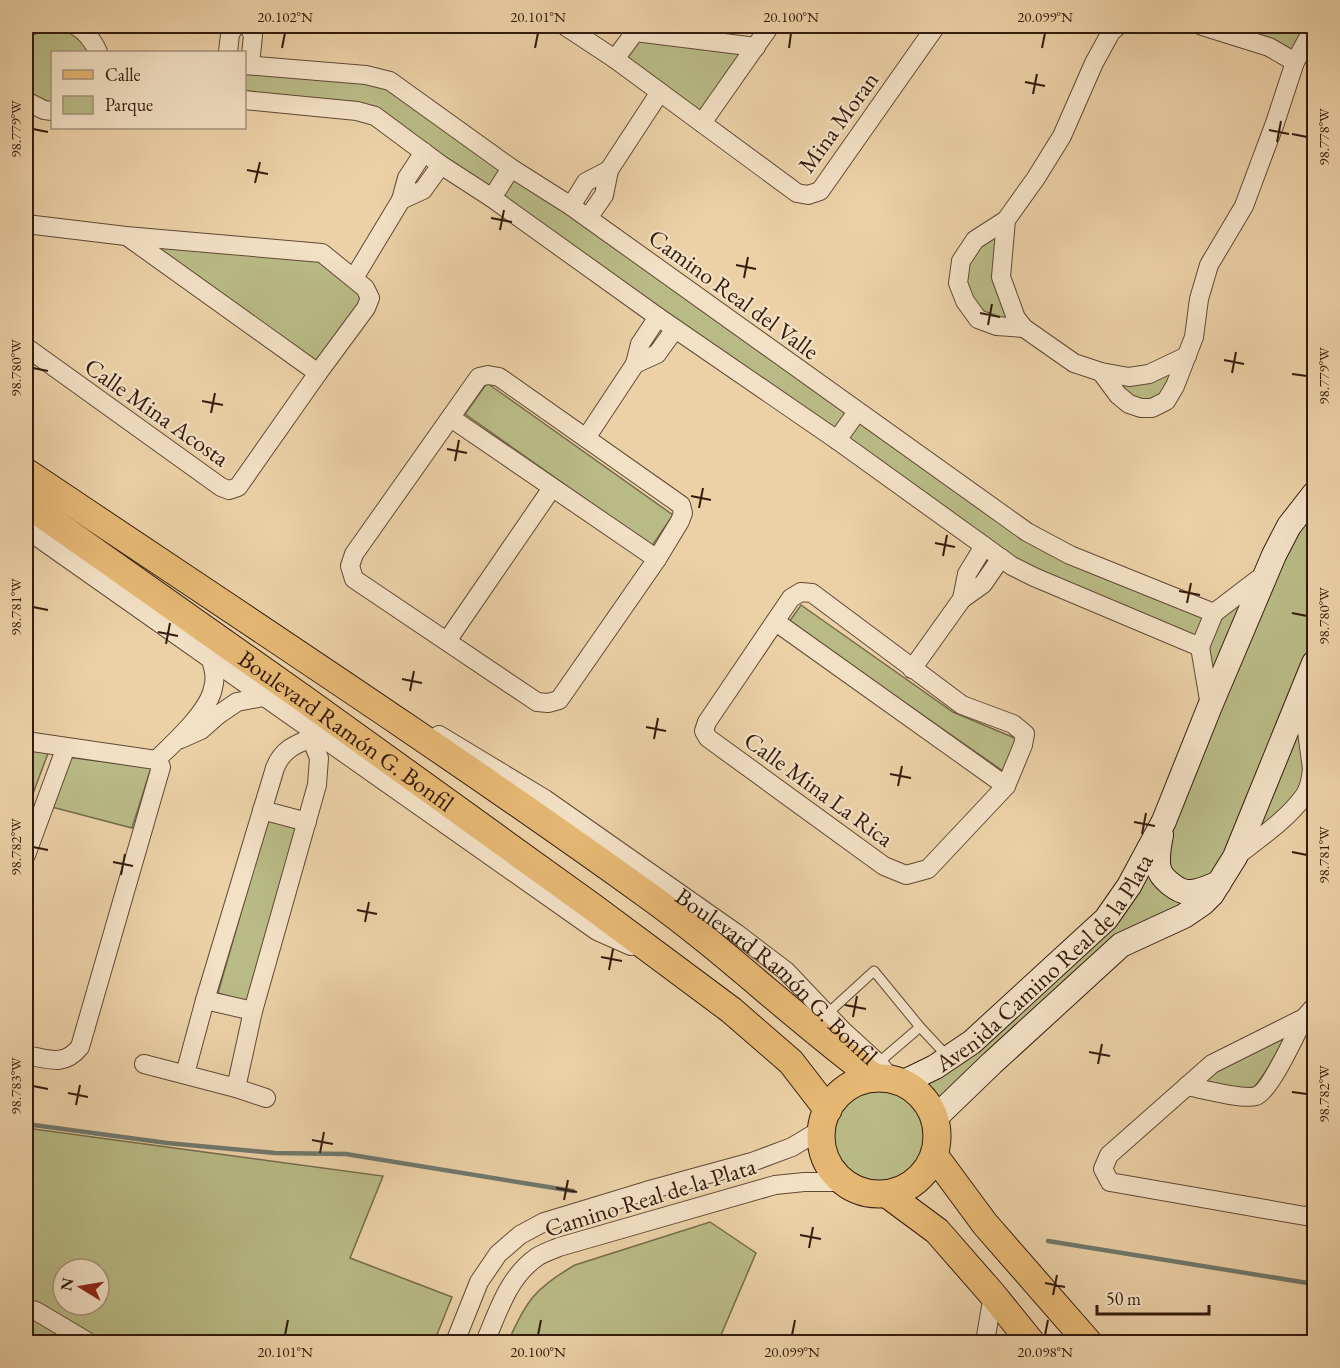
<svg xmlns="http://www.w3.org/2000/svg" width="1340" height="1368" viewBox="0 0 1340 1368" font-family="'EB Garamond',serif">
<rect width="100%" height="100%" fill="#ecd1a7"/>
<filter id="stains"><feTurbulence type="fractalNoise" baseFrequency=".00333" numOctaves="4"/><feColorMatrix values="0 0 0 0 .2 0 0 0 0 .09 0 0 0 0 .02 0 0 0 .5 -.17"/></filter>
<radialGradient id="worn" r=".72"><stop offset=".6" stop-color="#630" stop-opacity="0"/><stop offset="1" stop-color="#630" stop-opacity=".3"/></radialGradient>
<path fill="#b9bb86" stroke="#766b4a" stroke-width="1.5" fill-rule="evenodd" d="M30,26H76L98,52H52V111L26,101V29Z
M1201,26H1314L1295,62Z
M635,32L756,47L702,123L615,59Z
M244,65L366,75L1027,532L1214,613L1265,574L1314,494V663L1302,694L1314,770V809L1296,805L1219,879L1121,945L935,1118C939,1145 936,1161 916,1181C908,1188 897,1192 887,1194C816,1203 798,1100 861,1081C873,1078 890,1082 902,1083L1106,919L1210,707L1200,647L1034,577L390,125L245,100Z
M1006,220L1001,277L1016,318L978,319L961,261Z
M126,236L322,253L370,298L318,373Z
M1187,356L1175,386L1141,408L1101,372L1129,377Z
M487,383L673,515L652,546L465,414Z
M801,605L953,712L1017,739L1003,771L789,622Z
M26,745L50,748L28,807L26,806Z
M67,757L151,768L132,828L48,806Z
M269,815L298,824L248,1002L218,993Z
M1281,1039L1283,1043L1256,1094L1209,1087L1206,1075Z
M26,1128L383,1176L350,1258L452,1297L434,1342H26ZM63,1269H99V1305H63Z
M710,1222L756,1253L718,1342H508C526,1301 535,1288 575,1265Z"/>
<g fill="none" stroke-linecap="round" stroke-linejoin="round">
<path stroke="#70786c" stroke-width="4.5" d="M26,1124L167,1143L275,1153L346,1154L573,1191
M1048,1241L1314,1284"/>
<defs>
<path id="lane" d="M827,1014L874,971L920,1027L948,1057
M878,1063L920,1027"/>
<g id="street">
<path d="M76,26C87,32 93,41 98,52"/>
<path d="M248,26L253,35L250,65"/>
<path d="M565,26L615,59L797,193L808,195L820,191L936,26"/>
<path d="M1202,26L1269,47L1295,62"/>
<path d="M26,29L30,26"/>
<path d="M228,52L230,34L235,26"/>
<path d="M615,59L635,32L756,47"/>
<path d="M244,65L366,75L390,81L511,168L571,206L1027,532L1070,555L1214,613L1265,574"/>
<path d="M244,100L357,111L375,116L441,165L492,198L658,317L837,440L1012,566L1034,577L1200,647L1210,706"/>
<path d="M26,101L44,110L52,111"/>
<path d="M702,123L770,26"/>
<path d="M424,152L407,178L401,200L423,190L441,165"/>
<path d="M609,170L660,92"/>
<path d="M492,198L511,168"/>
<path d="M571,206L586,182L609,170L604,195L588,218"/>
<path d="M1006,220L1001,277L1016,318L1024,328L1074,363L1101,372L1129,377L1149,374L1187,356"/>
<path d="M26,224L126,236L322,253L365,288L370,298L366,308L318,373L238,487L229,490L221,487L26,347"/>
<path d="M128,237L318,373"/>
<path d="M354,278L401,200"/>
<path d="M658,317L640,344L635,364L657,354L675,329"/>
<path d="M1024,328L997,326L978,319L965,301L958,283L961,261L975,240L1006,220L1036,178L1062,136L1094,63L1111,32L1118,26"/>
<path d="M1101,372L1118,395L1129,404L1141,408H1152L1166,401L1175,386L1194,337L1199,299L1209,265L1244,206L1275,123L1295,62L1314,27"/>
<path d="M488,375L499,377L681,505L683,513L680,521L657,559L559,700L548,703L537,702L354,579L350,566L354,554L479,377Z"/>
<path d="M451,418L657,559"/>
<path d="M586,438L635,364"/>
<path d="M837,440L857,412"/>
<path d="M26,529L597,931L631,946"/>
<path d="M984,546L967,574L962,599L983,584L1001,558"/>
<path d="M801,592L812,593L962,705L1013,724L1025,734L1023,745L1006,786L928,869L906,875L884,866L708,738L704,731L707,722L791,598Z"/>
<path d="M776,622L1006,786"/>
<path d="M447,641L552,488"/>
<path d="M1200,647L1214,613"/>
<path d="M912,669L962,599"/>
<path d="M1302,694L1312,769L1314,772"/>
<path id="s1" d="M439,735L545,799L736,933L786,971L843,1031L878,1063L891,1079"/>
<path d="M181,739L201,730L218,715L237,702L263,697"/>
<path d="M26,741L156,760L161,767L80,1047C64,1067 48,1059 26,1055"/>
<path d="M156,760C173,744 209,711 213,688C216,678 214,670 211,660"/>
<path d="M262,810L307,822"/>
<path d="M26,855L66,747"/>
<path d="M1237,856C1259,838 1287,820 1304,796C1310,788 1311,778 1312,769L1314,770"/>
<path d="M205,1000L253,1011"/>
<path d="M1314,1007L1304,1018L1212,1064L1109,1155L1103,1169L1110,1182L1305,1216L1314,1214"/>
<path d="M144,1064L236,1088L266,1098"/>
<path d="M185,1074L205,1000L275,768C282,750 294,745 311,738L314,732"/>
<path d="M1187,1086C1202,1089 1243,1100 1256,1096C1269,1093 1297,1032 1304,1018"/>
<path d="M236,1088L253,1011L317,785L319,758L311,738"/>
<path d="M26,1308L36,1311L88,1342"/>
<path d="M455,1342L479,1282L498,1254L520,1235L544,1222L646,1191L752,1162L792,1147L822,1129"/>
<path d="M485,1342C498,1312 508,1277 537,1257C543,1253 552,1250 559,1247L775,1185L804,1182H843"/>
<path d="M985,1342L993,1295"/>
</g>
<g id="secondary">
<path d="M1161,835C1159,846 1156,858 1159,869C1161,878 1177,891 1187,892C1198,893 1209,887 1219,883"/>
<path id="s2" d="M902,1083L935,1067L972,1042L1106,919L1129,886L1164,821L1210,706L1274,555L1289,526L1314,494"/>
<path d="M935,1118L992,1063L1121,945L1184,916L1203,903L1212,894L1235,857L1314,663"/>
</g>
<g id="primary">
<path d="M26,472C233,611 443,748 646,894C726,951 796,1020 875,1078"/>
<path id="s3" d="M26,503L304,699L594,908L731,1010L791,1062L828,1110"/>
<circle cx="879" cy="1136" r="58"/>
<path d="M934,1155L985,1224L1088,1342"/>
<path d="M887,1194L937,1231L993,1295L1031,1342"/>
</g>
</defs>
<use href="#lane" stroke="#614834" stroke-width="11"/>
<use href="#street" stroke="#614834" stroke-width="20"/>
<use href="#secondary" stroke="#331b0d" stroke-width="26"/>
<use href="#primary" stroke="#331b0d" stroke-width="29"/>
<use href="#lane" stroke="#f3e1c6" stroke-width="9"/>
<use href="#street" stroke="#f3e1c6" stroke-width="18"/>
<use href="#secondary" stroke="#f3e1c6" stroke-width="24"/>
<use href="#primary" stroke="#e6b874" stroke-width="27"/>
</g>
<path fill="none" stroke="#331b0d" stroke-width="2" d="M282,48L285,33M535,48L538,33M789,48L791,33M1042,48L1045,33M1025,82L1045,86M1033,94L1037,74M33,129L48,132M1269,130L1289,134M1292,134L1307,137M1277,142L1281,121M247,170L268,174M255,183L260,162M491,218L512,222M500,230L504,210M736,265L756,269M744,278L748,257M980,313L1000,317M988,325L992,304M1224,360L1244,364M33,368L48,371M1232,373L1236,352M1292,374L1307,376M202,401L223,405M211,413L215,393M447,449L467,453M455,461L459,440M691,496L711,500M699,508L703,488M935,543L955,547M943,556L947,535M1179,591L1200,595M1187,603L1191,583M33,607L48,610M1292,613L1307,616M158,632L178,636M166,644L170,623M402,679L422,683M410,691L414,671M646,727L666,731M654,739L658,718M890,774L911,778M898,786L902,766M1134,822L1155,826M1142,834L1146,813M33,847L48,850M1292,852L1307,855M113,862L133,866M121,875L125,854M357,910L377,914M365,922L369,902M601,957L622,961M609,970L613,949M845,1005L866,1009M853,1017L857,996M1089,1052L1110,1056M1098,1064L1102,1044M33,1086L48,1089M1292,1092L1307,1094M68,1093L88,1097M76,1105L80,1085M312,1140L333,1144M320,1153L324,1132M556,1188L577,1192M564,1200L568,1180M800,1235L821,1239M809,1248L813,1227M1045,1283L1065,1287M1053,1295L1057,1275M285,1335L288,1320M538,1335L541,1320M792,1335L795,1320M1045,1335L1048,1320"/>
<g text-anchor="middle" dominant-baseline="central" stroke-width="4.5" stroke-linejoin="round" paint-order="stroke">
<g font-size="24" fill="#331b0d" stroke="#f3e1c6">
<text transform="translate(838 122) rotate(-54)">Mina Moran</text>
<text transform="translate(734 294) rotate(36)">Camino Real del Valle</text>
<text transform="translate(157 412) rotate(35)">Calle Mina Acosta</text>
<text stroke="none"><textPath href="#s3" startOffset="393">Boulevard Ramón G. Bonfil</textPath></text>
<text transform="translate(819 789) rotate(36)">Calle Mina La Rica</text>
<text stroke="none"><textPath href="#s2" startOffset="189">Avenida Camino Real de la Plata</textPath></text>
<text stroke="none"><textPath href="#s1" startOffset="416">Boulevard Ramón G. Bonfil</textPath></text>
<text transform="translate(650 1197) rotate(-17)">Camino Real de la Plata</text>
</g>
</g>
<rect width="1340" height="1368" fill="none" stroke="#ecd1a7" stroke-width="66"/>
<rect x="51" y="51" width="195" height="78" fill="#f3e1c6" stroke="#a6927c" stroke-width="1.5"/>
<rect x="63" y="70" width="30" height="9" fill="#e6b874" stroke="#a6927c" stroke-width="1.5"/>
<text x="105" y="81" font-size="18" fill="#331b0d">Calle</text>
<rect x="63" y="96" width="30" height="18" fill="#b9bb86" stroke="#a6927c" stroke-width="1.5"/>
<text x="105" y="111" font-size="18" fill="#331b0d">Parque</text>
<g transform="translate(81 1287) rotate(281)"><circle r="28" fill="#f3e1c6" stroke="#a6927c" stroke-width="1.5"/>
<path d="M0-4.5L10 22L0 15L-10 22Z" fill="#8f2418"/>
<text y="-9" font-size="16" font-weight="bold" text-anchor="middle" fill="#331b0d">N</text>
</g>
<path d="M1097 1305v9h112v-9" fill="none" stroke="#331b0d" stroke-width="3"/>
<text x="1106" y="1305" font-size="18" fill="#331b0d" stroke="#f3e1c6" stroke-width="4.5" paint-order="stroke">50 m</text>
<rect x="33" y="33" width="1274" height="1302" fill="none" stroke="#331b0d" stroke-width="2"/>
<g font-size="15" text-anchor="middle" fill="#331b0d">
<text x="285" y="22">20.102°N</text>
<text x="538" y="22">20.101°N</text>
<text x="791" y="22">20.100°N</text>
<text x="1045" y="22">20.099°N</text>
<text transform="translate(16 129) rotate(-90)" y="5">98.779°W</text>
<text transform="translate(1324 137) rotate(-90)" y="5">98.778°W</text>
<text transform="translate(16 368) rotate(-90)" y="5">98.780°W</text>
<text transform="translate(1324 376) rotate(-90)" y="5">98.779°W</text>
<text transform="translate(16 607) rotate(-90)" y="5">98.781°W</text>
<text transform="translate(1324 616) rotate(-90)" y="5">98.780°W</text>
<text transform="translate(16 847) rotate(-90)" y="5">98.782°W</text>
<text transform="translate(1324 855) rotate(-90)" y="5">98.781°W</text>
<text transform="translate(16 1086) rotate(-90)" y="5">98.783°W</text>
<text transform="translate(1324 1094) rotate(-90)" y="5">98.782°W</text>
<text x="285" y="1357">20.101°N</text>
<text x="538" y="1357">20.100°N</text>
<text x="792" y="1357">20.099°N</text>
<text x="1045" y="1357">20.098°N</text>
</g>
<rect width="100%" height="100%" filter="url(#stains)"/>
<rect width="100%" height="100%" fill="url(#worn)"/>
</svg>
